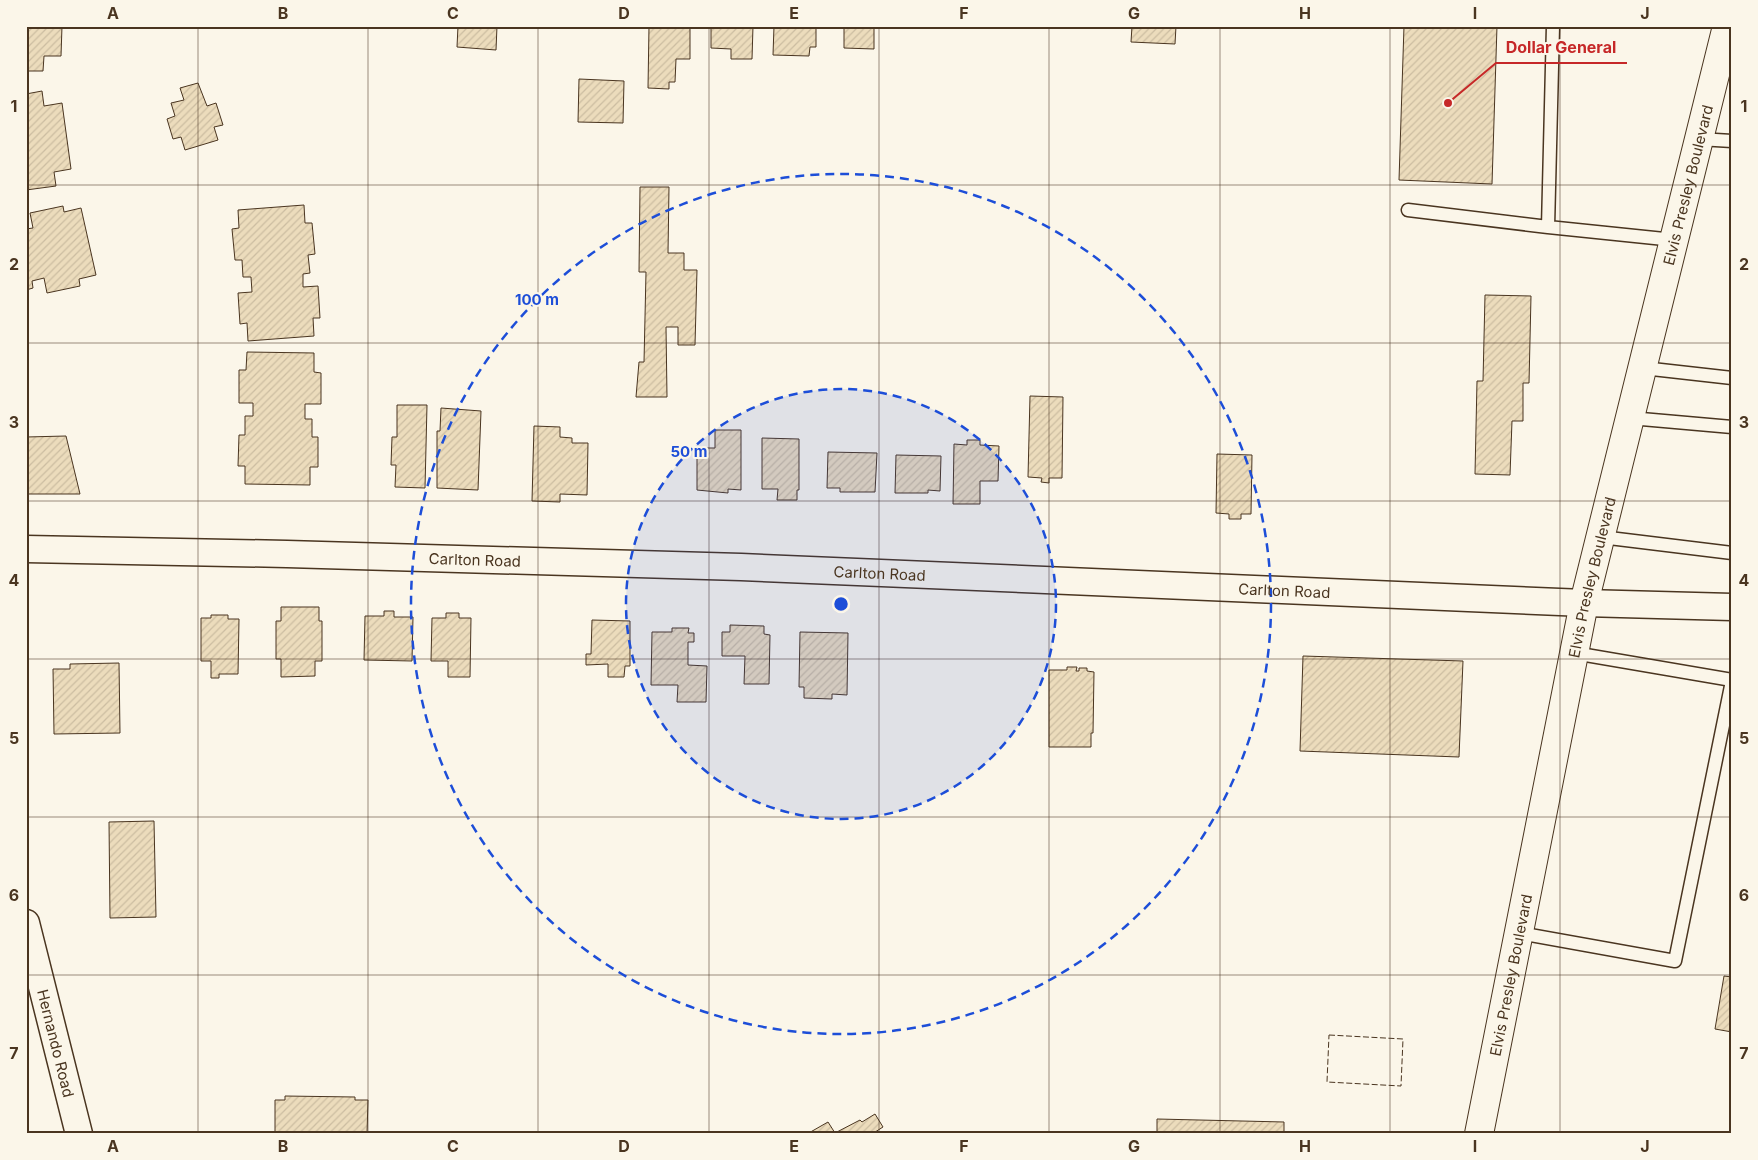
<svg xmlns="http://www.w3.org/2000/svg" width="1758" height="1160" viewBox="0 0 1758 1160" font-family="Inter,sans-serif">
<defs>
<pattern id="building-hatch" width="6" height="6" patternUnits="userSpaceOnUse" patternTransform="scale(1.25)"><rect width="6" height="6" fill="#ecdcbc"/><path d="M-1 1l2-2M0 6l6-6M5 7l2-2" fill="none" stroke="#ccbda1"/></pattern>
</defs>
<rect width="100%" height="100%" fill="#fbf6e9"/>
<path fill="url(#building-hatch)" stroke="#4a3520" d="M26,26H62L61,56H44L43,71H26Z
M458,26H497L496,50L457,47Z
M649,26H690V59H676L675,82H669V89L648,88Z
M711,26H753L752,59H731V49L711,48Z
M774,26H816V47H810L809,56L773,55Z
M844,26H874V49L844,48Z
M1132,26H1176L1175,44L1131,42Z
M1404,26H1497L1492,184L1399,180Z
M579,79L624,81L623,123L578,122Z
M198,83L207,106L216,103L223,125L214,127L218,140L185,150L181,137L173,139L167,119L175,116L171,103L184,100L180,88Z
M42,91L44,106L62,103L71,169L54,172L56,186L26,190V94Z
M640,187H669L668,253H684V270H697L695,345H678V327H666L667,397H636L639,362H644L646,272H639Z
M304,205L305,223H312L315,254L308,255L310,273L303,274V287L318,286L320,318H313L314,336L248,341L247,323L240,324L238,293L252,292L251,277H243L242,260H235L232,229L239,228L238,210Z
M63,206L64,212L81,208L96,275L79,279L80,286L47,293L44,278L32,281L33,288L26,290V229L33,228L30,213Z
M1485,295L1531,296L1529,383H1523V421H1512L1510,475L1475,474L1477,381H1483Z
M247,352L314,353V372L321,373V404H305V419H312V437H318V467H310V485L245,484V466H238L239,435H245V416H253V403H239V370H246Z
M1030,396L1063,397L1062,478H1049V483L1041,482L1042,478L1028,477Z
M397,405H427L425,488L395,487L396,465H391L392,437H397Z
M441,408L481,411L478,490L437,488V431H440Z
M534,426L560,427V437L572,438V443H588L587,495L560,494V502L532,501Z
M715,430H741V490L728,489V493L697,490V448H715Z
M66,436L80,494H26V437Z
M762,438L799,439V490H797V500H777L778,489H762Z
M967,440H980V445L999,446L998,481H980V504H953L954,444L967,445Z
M828,452L877,453L875,492H840V488H827Z
M1217,454L1252,455L1251,514H1241V519H1229V514L1216,513Z
M896,455L941,456L940,491L928,490V493H895Z
M281,607H319V621H322V661H315V676L281,677V659H276V621H281Z
M384,611H394V617H413L412,661L364,660L365,616H384Z
M446,613H459V618H471L470,677H448V661H431L432,618H446Z
M211,615H228V619H239L238,674H219V678H211V661H201V618H211Z
M592,620L630,621V666H625L624,677H608V664L586,665V654H591Z
M730,625L764,626V634L770,635L769,684H744L745,656H722V632H730Z
M672,628H689L688,633H694V642H688V665L707,666L706,702H677L678,685H651L652,632H672Z
M800,632L848,633L847,695L832,694V699L804,698V687H799Z
M1303,656L1463,661L1459,757L1300,751Z
M119,663L120,733L54,734L53,669H70V664Z
M1067,667H1077L1076,671H1079V668H1087V671L1094,672L1093,733H1091V747H1049V670H1067Z
M154,821L156,917L110,918L109,822Z
M1724,976L1732,977V1032L1715,1029Z
M285,1096L355,1097V1100H368L367,1134H275V1100H285Z
M875,1114L883,1127L872,1134H807L828,1122L835,1133L860,1120L862,1122Z
M1157,1119L1284,1122V1134H1157Z"/>
<g fill="none" stroke-linecap="round" stroke-linejoin="round">
<defs>
<path id="lane" d="M1553,26L1548,227L1674,240
M1699,139L1732,141
M1408,210L1548,227
M1643,368L1732,378
M1630,418L1732,427
M1601,537L1732,553
M1574,653L1732,680
M1519,933L1675,961L1732,681"/>
<g id="street">
<path id="s1" d="M26,549L287,554L741,567L1584,603L1732,607"/>
<path id="s2" d="M26,923L79,1134"/>
</g>
<g id="primary">
<path id="s3" d="M1479,1134L1584,603L1727,26"/>
</g>
</defs>
<use href="#lane" stroke="#4a3520" stroke-width="15"/>
<use href="#street" stroke="#4a3520" stroke-width="29"/>
<use href="#primary" stroke="#4a3520" stroke-width="30"/>
<use href="#lane" stroke="#fbf6e9" stroke-width="12"/>
<use href="#street" stroke="#fbf6e9" stroke-width="26"/>
<use href="#primary" stroke="#fbf6e9" stroke-width="28"/>
<path stroke="#4a3520" stroke-width="1" stroke-dasharray="6 2.5" stroke-linecap="butt" d="M1329,1035L1403,1039L1401,1086L1327,1082Z"/>
</g>
<path fill="none" stroke="#4a3520" stroke-width="1" stroke-opacity="0.55" d="M198,26V1134M368,26V1134M538,26V1134M709,26V1134M879,26V1134M1049,26V1134M1220,26V1134M1390,26V1134M1560,26V1134M26,185H1732M26,343H1732M26,501H1732M26,659H1732M26,817H1732M26,975H1732"/>
<circle cx="841" cy="604" r="215" fill="#1d4ed8" fill-opacity=".12"/>
<g fill="none" stroke="#1d4ed8" stroke-width="2.5" stroke-dasharray="9 6">
<circle cx="841" cy="604" r="215"/>
<circle cx="841" cy="604" r="430"/>
</g>
<g text-anchor="middle" dominant-baseline="central" stroke-width="4" stroke-linejoin="round" paint-order="stroke">
<g font-size="15" fill="#4a3520" stroke="#fbf6e9">
<text stroke="none"><textPath href="#s3" startOffset="972">Elvis Presley Boulevard</textPath></text>
<text stroke="none"><textPath href="#s1" startOffset="449">Carlton Road</textPath></text>
<text stroke="none"><textPath href="#s1" startOffset="854">Carlton Road</textPath></text>
<text stroke="none"><textPath href="#s3" startOffset="568">Elvis Presley Boulevard</textPath></text>
<text stroke="none"><textPath href="#s1" startOffset="1259">Carlton Road</textPath></text>
<text stroke="none"><textPath href="#s3" startOffset="162">Elvis Presley Boulevard</textPath></text>
<text stroke="none"><textPath href="#s2" startOffset="124">Hernando Road</textPath></text>
</g>
</g>
<circle cx="841" cy="604" r="8" fill="#1d4ed8" stroke="#fbf6e9" stroke-width="2.5"/>
<g font-size="15" text-anchor="middle" font-weight="bold" fill="#1d4ed8" stroke="#fbf6e9" stroke-width="4" stroke-linejoin="round" paint-order="stroke">
<text x="537" y="305">100 m</text>
<text x="689" y="457">50 m</text>
</g>
<path fill="none" stroke="#c62828" stroke-width="2" d="M1448 103L1496 63H1627"/>
<circle fill="#c62828" stroke="#fbf6e9" stroke-width="2" cx="1448" cy="103" r="5"/>
<g font-size="16" text-anchor="middle" font-weight="bold" fill="#c62828" stroke="#fbf6e9" stroke-width="4" stroke-linejoin="round" paint-order="stroke">
<text x="1561" y="53">Dollar General</text>
</g>
<rect width="1758" height="1160" fill="none" stroke="#fbf6e9" stroke-width="55"/>
<rect x="28" y="28" width="1702" height="1104" fill="none" stroke="#4a3520" stroke-width="2"/>
<g font-size="16" text-anchor="middle" font-weight="bold" fill="#4a3520">
<text x="113" y="19">A</text>
<text x="283" y="19">B</text>
<text x="453" y="19">C</text>
<text x="624" y="19">D</text>
<text x="794" y="19">E</text>
<text x="964" y="19">F</text>
<text x="1134" y="19">G</text>
<text x="1305" y="19">H</text>
<text x="1475" y="19">I</text>
<text x="1645" y="19">J</text>
<text x="14" y="112">1</text>
<text x="1744" y="112">1</text>
<text x="14" y="270">2</text>
<text x="1744" y="270">2</text>
<text x="14" y="428">3</text>
<text x="1744" y="428">3</text>
<text x="14" y="586">4</text>
<text x="1744" y="586">4</text>
<text x="14" y="744">5</text>
<text x="1744" y="744">5</text>
<text x="14" y="901">6</text>
<text x="1744" y="901">6</text>
<text x="14" y="1059">7</text>
<text x="1744" y="1059">7</text>
<text x="113" y="1152">A</text>
<text x="283" y="1152">B</text>
<text x="453" y="1152">C</text>
<text x="624" y="1152">D</text>
<text x="794" y="1152">E</text>
<text x="964" y="1152">F</text>
<text x="1134" y="1152">G</text>
<text x="1305" y="1152">H</text>
<text x="1475" y="1152">I</text>
<text x="1645" y="1152">J</text>
</g>
</svg>
